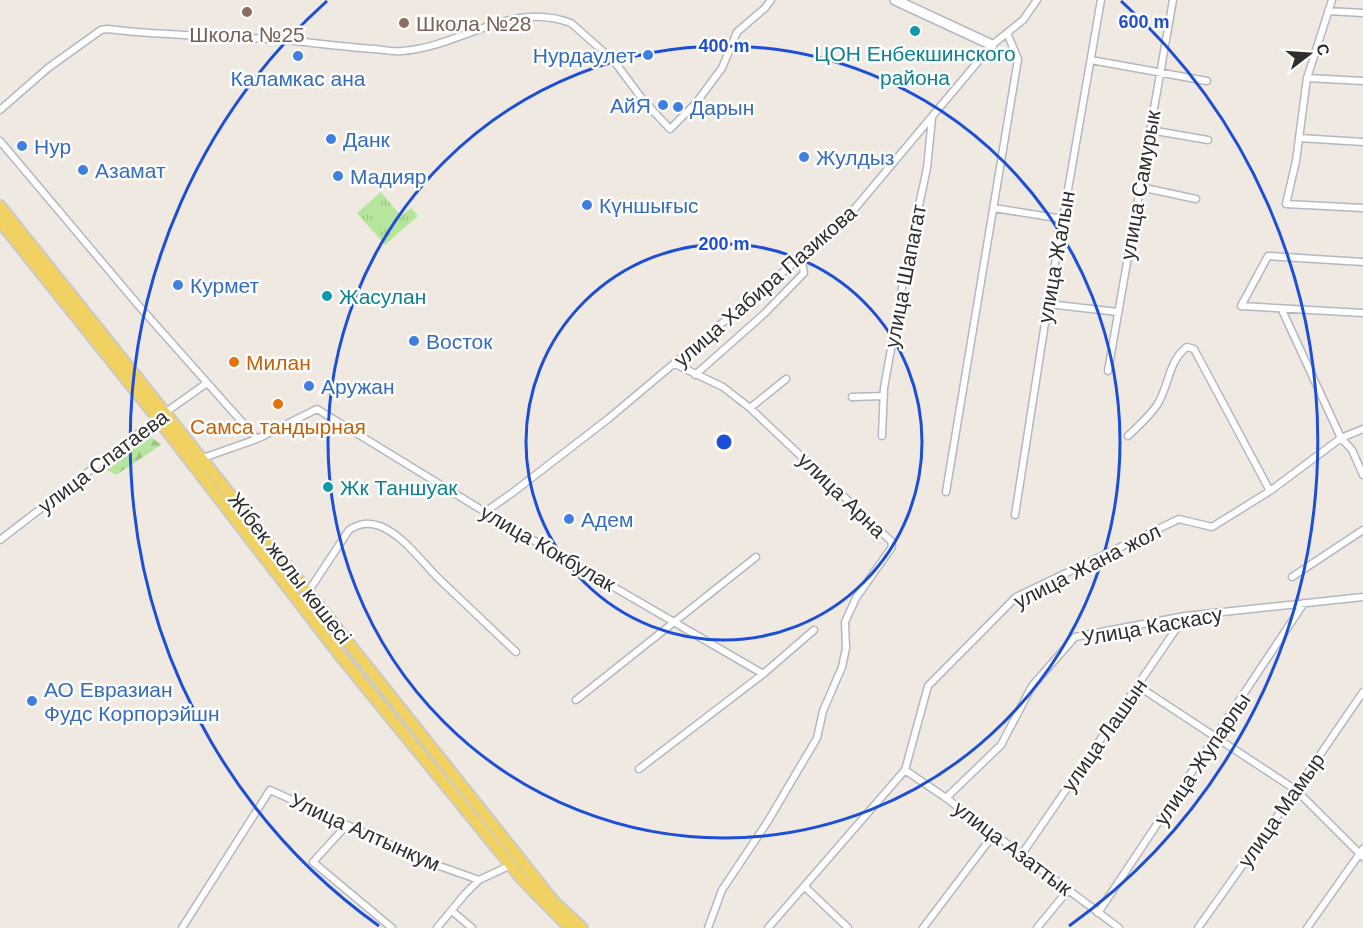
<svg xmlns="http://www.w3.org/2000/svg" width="1363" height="928" viewBox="0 0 1363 928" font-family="Arial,sans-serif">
<defs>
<pattern id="forest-firs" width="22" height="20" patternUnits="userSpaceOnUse" patternTransform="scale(1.5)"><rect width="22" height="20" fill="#b6e59e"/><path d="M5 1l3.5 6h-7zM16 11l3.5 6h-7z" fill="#9dc588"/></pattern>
<pattern id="park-tufts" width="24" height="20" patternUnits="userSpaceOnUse" patternTransform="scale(1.5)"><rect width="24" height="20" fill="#b6e59e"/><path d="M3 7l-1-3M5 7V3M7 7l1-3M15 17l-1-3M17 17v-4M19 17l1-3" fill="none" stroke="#9dc588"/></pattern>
</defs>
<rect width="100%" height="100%" fill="#efe9e1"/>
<path fill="url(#forest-firs)" d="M149,435L161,445L116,475L105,469Z"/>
<path fill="url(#park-tufts)" d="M381,192L401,216L411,208L418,216L385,245L357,213Z"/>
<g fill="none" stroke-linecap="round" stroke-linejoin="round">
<defs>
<path id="street" d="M1332,0L1307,78L1296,161L1286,204L1363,208
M1328,11L1363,13
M1091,60L1207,81
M1307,78L1363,81
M0,110L48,68L101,30L107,29C166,36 225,36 284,40C315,43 345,47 375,49C384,50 393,52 402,51C461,47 510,0 571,23L614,61L643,100L670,129L696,103L722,68L737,32L765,8L771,0
M1150,130L1208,140
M1299,138L1363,142
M0,141L139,306L257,439
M1140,187L1196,199
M994,208L1063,219
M1363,262L1268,256L1241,306L1363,313
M1048,304L1118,312
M1282,310L1341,438L1352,450L1363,475
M675,364L723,387L750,408L891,541L892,547L856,598L845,622L846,648L842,667L823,711L817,738L768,821L722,890L708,928
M1108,371L1173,0
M695,375L764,314L804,273L801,257
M852,397L884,396
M750,408L786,379
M882,436L884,388L905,271L927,168L932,118
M1128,436C1137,427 1150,416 1157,405C1169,387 1168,361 1187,347L1194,349L1270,491
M203,458L257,439L317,409L485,512L763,674
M946,492L1018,59L1007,33
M485,512L512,493L608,419L846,219L992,45L1023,20L1037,0
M1015,515L1048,304L1101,0
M0,540L166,412L207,383
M1292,577L1363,530
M308,592L349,530C360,523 368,522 380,526C404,536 420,560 438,578C464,603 490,627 516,652
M1138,686L1296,790L1363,857
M576,700L756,557
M639,769L763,674L814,630
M905,770L946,798L1119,928
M946,798L1001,745L1032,686L1075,637L1185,616L1363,597
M346,826L313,862L392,928
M1022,854L1185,616
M804,886L848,928
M452,911L472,928
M1098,913L1304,603
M182,928L270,790L431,863L479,880L511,865
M437,928L465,894L479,880
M768,928L905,770L928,686L1016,597L1179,519L1212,527L1270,491L1341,438L1363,429
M923,928L994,834
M1037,928L1069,889
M1198,928L1296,790L1363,692
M1307,928L1363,849"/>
<path id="secondary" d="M895,0L992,45"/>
<path id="primary" d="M0,206C186,437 370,671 555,903L582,928
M0,221L158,419L339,654L522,879L570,928"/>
</defs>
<use href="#street" stroke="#b4b7c1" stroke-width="9"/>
<use href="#secondary" stroke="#b4b7c1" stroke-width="12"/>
<use href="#primary" stroke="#c9c9c9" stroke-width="14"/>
<use href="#street" stroke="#fff" stroke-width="6"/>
<use href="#secondary" stroke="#fff" stroke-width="9"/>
<use href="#primary" stroke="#f2d163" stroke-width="10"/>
</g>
<g fill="none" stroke="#1d4ed8" stroke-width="3">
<circle cx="724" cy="442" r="198"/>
<circle cx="724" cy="442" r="396"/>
<path d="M379 926A594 594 0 0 1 327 1M1121 1A594 594 0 0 1 1069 926"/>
</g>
<g fill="#8d6e63" stroke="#fff" stroke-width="2">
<circle cx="247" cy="12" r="6"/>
<circle cx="404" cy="23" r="6"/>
</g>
<g fill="#0f9aa8" stroke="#fff" stroke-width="2">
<circle cx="915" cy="31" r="6"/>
<circle cx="327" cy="296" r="6"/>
<circle cx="328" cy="487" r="6"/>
</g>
<g fill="#3f7fe0" stroke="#fff" stroke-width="2">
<circle cx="648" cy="55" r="6"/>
<circle cx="298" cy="56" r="6"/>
<circle cx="663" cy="105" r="6"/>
<circle cx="678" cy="107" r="6"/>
<circle cx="331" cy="139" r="6"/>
<circle cx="22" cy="146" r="6"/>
<circle cx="804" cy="157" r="6"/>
<circle cx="83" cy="170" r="6"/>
<circle cx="338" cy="176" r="6"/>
<circle cx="587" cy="205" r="6"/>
<circle cx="178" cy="285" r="6"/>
<circle cx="414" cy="341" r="6"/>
<circle cx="309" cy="386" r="6"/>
<circle cx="569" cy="519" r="6"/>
<circle cx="32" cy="701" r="6"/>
</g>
<g fill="#e8710a" stroke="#fff" stroke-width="2">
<circle cx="234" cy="362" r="6"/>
<circle cx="278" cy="404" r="6"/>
</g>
<g text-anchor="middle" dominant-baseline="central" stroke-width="5" stroke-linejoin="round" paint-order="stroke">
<g font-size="21" fill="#785e54" stroke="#fff" text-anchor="start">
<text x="416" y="23">Школа №28</text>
<text x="247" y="34" text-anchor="middle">Школа №25</text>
</g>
<g font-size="21" fill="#0d838f" stroke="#fff" text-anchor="start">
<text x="915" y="53" text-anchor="middle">ЦОН Енбекшинского<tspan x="915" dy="24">района</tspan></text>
<text x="339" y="296">Жасулан</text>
<text x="340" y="487">Жк Таншуак</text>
</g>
<g font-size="21" fill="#366cbe" stroke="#fff" text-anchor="start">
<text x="636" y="55" text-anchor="end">Нурдаулет</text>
<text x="298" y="78" text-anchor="middle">Каламкас ана</text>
<text x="651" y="105" text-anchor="end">АйЯ</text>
<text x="690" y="107">Дарын</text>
<text x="343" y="139">Данк</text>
<text x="34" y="146">Нур</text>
<text x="816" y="157">Жулдыз</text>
<text x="95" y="170">Азамат</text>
<text x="350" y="176">Мадияр</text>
<text x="599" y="205">Күншығыс</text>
<text x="190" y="285">Курмет</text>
<text x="426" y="341">Восток</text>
<text x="321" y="386">Аружан</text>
<text x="581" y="519">Адем</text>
<text x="44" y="689">АО Евразиан<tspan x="44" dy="24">Фудс Корпорэйшн</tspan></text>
</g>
<g font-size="21" fill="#2e2e2e" stroke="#fff">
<text transform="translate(1140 185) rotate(-80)">улица Самурык</text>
<text transform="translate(1056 257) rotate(-80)">улица Жалын</text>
<text transform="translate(905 276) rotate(-79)">улица Шапагат</text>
<text transform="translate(765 286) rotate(-41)">улица Хабира Пазикова</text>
<text transform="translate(103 461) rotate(-37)">улица Спатаева</text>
<text transform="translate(842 495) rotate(44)">улица Арна</text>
<text transform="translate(548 548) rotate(30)">улица Кокбулак</text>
<text transform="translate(1087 566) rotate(-27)">улица Жана жол</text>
<text transform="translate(290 568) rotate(52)">Жібек жолы көшесі</text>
<text transform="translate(1152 626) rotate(-10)">Улица Каскасу</text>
<text transform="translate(1104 735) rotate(-55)">улица Лашын</text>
<text transform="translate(1202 759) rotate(-56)">улица Жупарлы</text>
<text transform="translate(1281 810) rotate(-55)">улица Мамыр</text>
<text transform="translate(365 832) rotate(24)">Улица Алтынкум</text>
<text transform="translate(1013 848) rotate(37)">улица Азаттык</text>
</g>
<g font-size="21" fill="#c56008" stroke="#fff" text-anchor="start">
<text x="246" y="362">Милан</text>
<text x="278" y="426" text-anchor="middle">Самса тандырная</text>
</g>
</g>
<circle cx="724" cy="442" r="9" fill="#1d4ed8" stroke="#fff" stroke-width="3"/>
<g font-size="18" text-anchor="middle" font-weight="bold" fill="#1d4ed8" stroke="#fff" stroke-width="5" stroke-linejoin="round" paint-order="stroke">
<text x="1144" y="28">600 m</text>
<text x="724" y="52">400 m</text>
<text x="724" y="250">200 m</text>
</g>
<g transform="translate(1309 54) rotate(73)" stroke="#ffffff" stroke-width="4.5" paint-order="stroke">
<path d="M0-4.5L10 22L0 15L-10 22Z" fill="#2e2e2e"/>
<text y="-9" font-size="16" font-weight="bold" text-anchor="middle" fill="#2e2e2e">С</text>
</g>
</svg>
